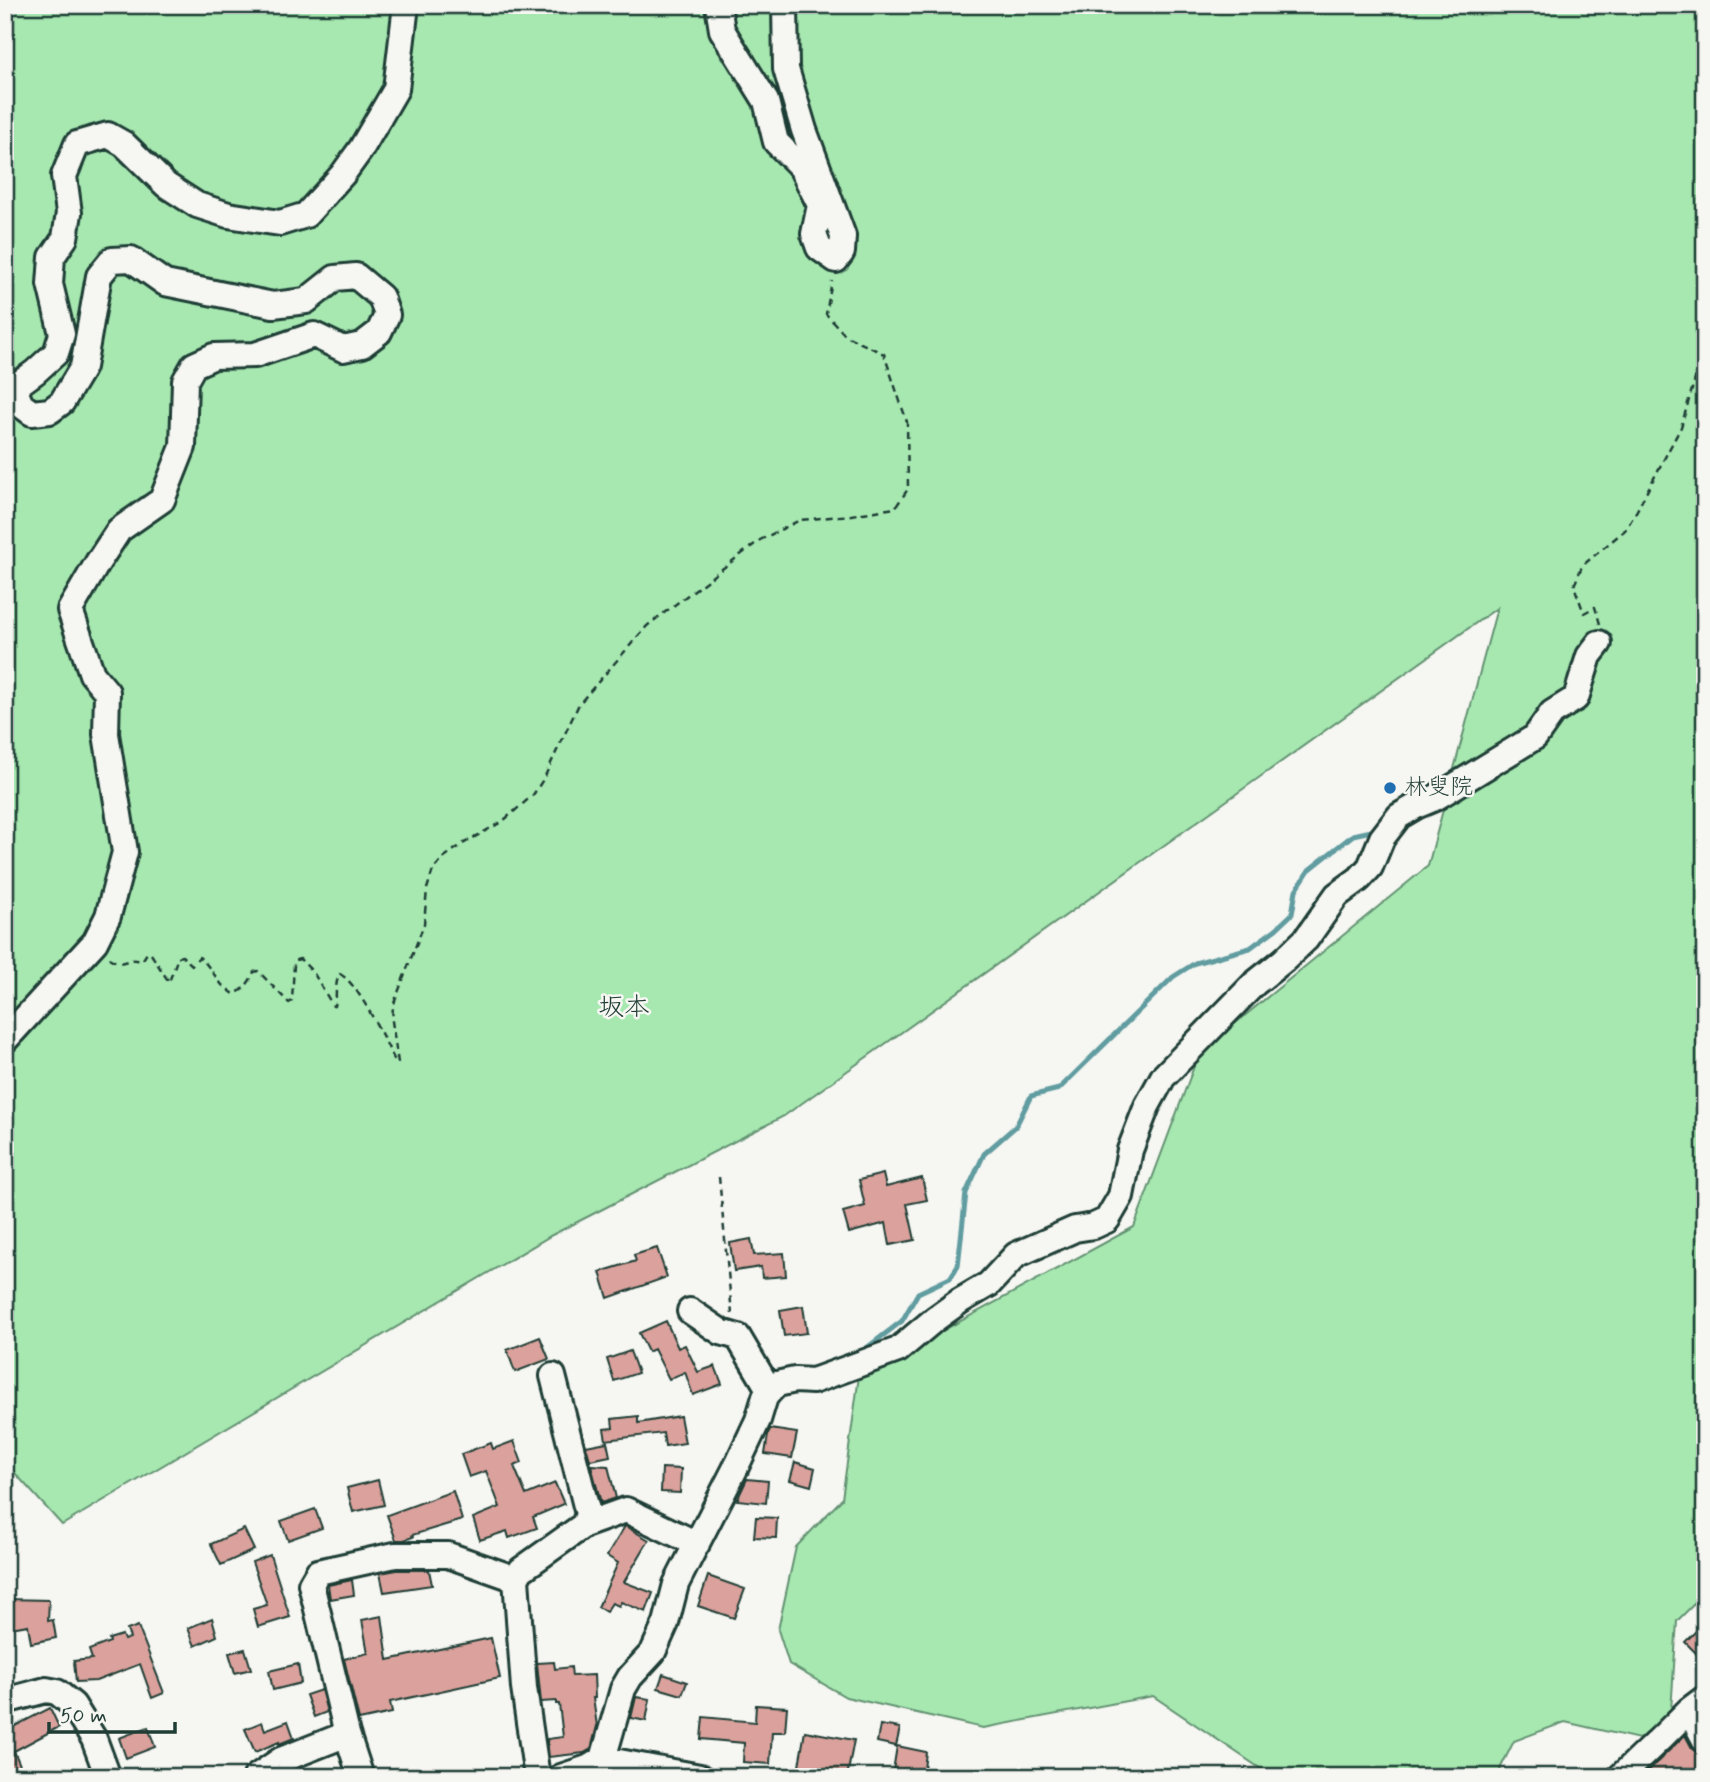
<svg xmlns="http://www.w3.org/2000/svg" width="1710" height="1782" viewBox="0 0 1710 1782" font-family="Mynerve,'Klee One',sans-serif">
<rect width="100%" height="100%" fill="#f6f6f2"/>
<filter id="ink" filterUnits="userSpaceOnUse"><feTurbulence type="fractalNoise" baseFrequency=".0143" numOctaves="2"/><feDisplacementMap in="SourceGraphic" scale="14" xChannelSelector="R" yChannelSelector="G"/><feConvolveMatrix kernelMatrix="1 2 1 2 8 2 1 2 1" color-interpolation-filters="sRGB"/></filter>
<g filter="url(#ink)">
<path fill="#a7e8b1" stroke="#639272" stroke-width="2" d="M5,5H1705V1593L1677,1621L1671,1711L1639,1739L1565,1722L1514,1741L1500,1769L1506,1777H1273L1153,1696L983,1728L846,1697L789,1664L778,1630L796,1547L842,1499L859,1376L1134,1227L1199,1053L1428,866L1497,608L784,1116L552,1235L62,1525L5,1462Z"/>
<g fill="none" stroke-linecap="round" stroke-linejoin="round">
<path stroke="#609ca0" stroke-width="5" d="M860,1353L902,1321L918,1293L950,1278L958,1266L966,1193L984,1154L1016,1126L1031,1096L1059,1089L1173,977L1195,963L1250,948L1276,929L1292,914L1296,890L1309,870L1353,835L1376,830"/>
</g>
<path fill="#dba19c" stroke="#1f3d34" stroke-width="2" d="M883,1174L886,1187L922,1178L927,1200L907,1204L915,1240L890,1245L886,1223L849,1233L843,1212L865,1206L859,1180Z
M751,1239L754,1255L784,1253L786,1276L762,1278L761,1267L734,1271L730,1243Z
M657,1248L667,1277L608,1298L600,1272L636,1261L634,1255Z
M803,1306L807,1333L784,1336L780,1310Z
M666,1321L678,1348L685,1345L698,1372L715,1366L722,1384L693,1395L685,1372L669,1379L654,1349L648,1352L639,1333Z
M540,1337L549,1359L515,1372L507,1350Z
M630,1351L638,1373L614,1381L607,1359Z
M638,1416V1423L680,1416L685,1443L665,1446L663,1433L606,1440L604,1429L613,1428L612,1419Z
M770,1429L797,1433L792,1458L765,1454L768,1435Z
M514,1441L522,1463L514,1466L526,1495L555,1483L564,1504L533,1517L537,1528L509,1538L507,1531L480,1540L473,1518L500,1507L486,1471L469,1477L461,1454L491,1443L493,1449Z
M607,1442L610,1456L590,1460L586,1446Z
M795,1462L815,1468L811,1486L790,1480Z
M591,1465L608,1466L616,1498L601,1503Z
M662,1468L681,1469L680,1493L661,1492Z
M747,1479L768,1481L766,1503L737,1500Z
M378,1480L384,1505L353,1512L347,1488Z
M453,1491L462,1520L412,1535L413,1537L404,1540H396L387,1515Z
M315,1509L322,1528L288,1540L281,1521Z
M756,1517L777,1518L776,1538L754,1537Z
M625,1526L649,1540L624,1582L653,1593L646,1612L621,1602L619,1606L612,1603L606,1612L598,1607L618,1563L607,1556Z
M244,1529L254,1550L221,1565L211,1544Z
M270,1555L290,1617L258,1627L253,1609L267,1605L252,1562Z
M397,1570H429L432,1585L384,1592L380,1573Z
M708,1576L745,1589L734,1618L698,1606Z
M352,1580L354,1595L330,1599L328,1585Z
M5,1599L49,1600L48,1621L53,1620L56,1638L31,1643L28,1625L5,1629Z
M382,1616L388,1660L491,1638L500,1678L390,1702L392,1713L359,1720L344,1659L368,1653L362,1620Z
M212,1618L217,1636L195,1646L188,1628Z
M1705,1622V1662L1685,1642Z
M138,1626L164,1693L152,1698L140,1664L96,1681L76,1682L74,1661L92,1659L89,1650L110,1642L109,1639L122,1635L124,1640L130,1638L127,1630Z
M245,1649L251,1669L235,1673L229,1653Z
M554,1662L555,1669L571,1667L572,1676L594,1675L595,1698H593L597,1726L591,1749L584,1753L549,1757L547,1739L563,1737L559,1704H556V1701L541,1702L537,1663Z
M298,1664L301,1683L273,1690L269,1671Z
M663,1674L687,1682L682,1695L658,1688Z
M321,1690L327,1712L314,1717L306,1695Z
M636,1697L650,1699L646,1721L631,1718Z
M756,1705L787,1707L785,1732H772L770,1764L743,1762L744,1743L701,1739L703,1717L755,1722Z
M50,1708L59,1727L14,1751L25,1777H5V1731Z
M288,1721L294,1738L279,1744V1742L255,1752L245,1729L262,1722L265,1730Z
M880,1725L900,1728L896,1746L877,1742Z
M148,1727L155,1747L126,1758L119,1738Z
M805,1731L854,1740L847,1777H797Z
M1685,1735L1692,1748L1697,1752L1705,1756V1777H1642Z
M897,1746L926,1752L923,1777L906,1775L905,1777H892Z"/>
<g fill="none" stroke-linecap="round" stroke-linejoin="round">
<defs>
<path id="minor" d="M718,5L722,30L766,101L776,142L801,167L820,205L814,234L819,248L836,260L842,252L843,236L804,130L786,69L785,5
M5,1040L95,942L108,916L125,852L106,734L107,692L92,674L70,610L98,562L119,530L162,500L183,447L185,381L194,365L214,356L255,355L314,335L343,349L362,345L379,332L387,315L381,297L356,276L335,278L306,301L273,305L165,283L131,259L112,260L99,276L83,367L62,402L50,411L32,413L21,405L16,393L20,383L35,372L56,353L62,334L50,284L52,257L65,238L69,213L64,176L77,144L108,135L124,144L166,185L197,205L228,215L280,223L306,215L343,174L361,149L396,89L406,5
M690,1311L721,1332L738,1337L770,1391
M584,1525L626,1510L697,1544
M5,1701L46,1690L57,1692L73,1705L94,1739L108,1777
M1689,1710L1705,1740
M603,1759L700,1777
M256,1777L281,1760L347,1734
M361,1777L347,1734L311,1584L318,1572L395,1555H448L516,1579
M537,1777L524,1688L516,1579L521,1570L584,1525L588,1514L553,1376
M561,1777L588,1768L603,1759L623,1689L630,1677L653,1652L666,1623L676,1584L735,1469L758,1420L765,1397L770,1391L777,1384L795,1380L813,1381L898,1350L935,1319L960,1301L989,1284L1016,1255L1075,1229L1094,1226L1107,1220L1121,1196L1130,1150L1147,1106L1163,1077L1254,984L1284,960L1306,939L1337,895L1359,879L1370,867L1382,838L1399,816L1416,806L1435,798L1535,737L1552,713L1576,698L1589,656L1599,643
M1620,1777L1662,1737L1689,1710L1705,1698"/>
</defs>
<use href="#minor" stroke="#1f3d34" stroke-width="30"/>
<path stroke="#1f3d34" stroke-width="2.5" stroke-dasharray="7 5" stroke-linecap="butt" d="M1600,624L1595,607L1584,613L1574,586L1582,566L1625,530L1636,512L1681,427L1702,355L1697,336L1705,328
M109,958C126,969 124,956 142,961L147,953L151,954L169,982L178,957L182,956L192,965L199,957L204,961L222,985L234,994C244,991 250,981 254,972L258,971L289,1003L292,1001L294,964L296,960L300,959L313,972L333,1006H335C337,996 334,983 340,974C359,984 383,1038 394,1059L398,1063L392,1021L393,1006L424,924L427,889L433,870L443,858L461,845L503,821L533,795L544,778L579,704L647,626L760,540L800,520L851,515L895,508L908,489L907,422L884,354L846,336L826,314L832,281
M719,1177L732,1314"/>
<use href="#minor" stroke="#f6f6f2" stroke-width="24"/>
</g>
</g>
<circle fill="#1f6fb2" stroke="#f6f6f2" stroke-width="2.5" cx="1390" cy="788" r="7"/>
<g text-anchor="middle" dominant-baseline="central" stroke-width="5" stroke-linejoin="round" paint-order="stroke">
<g font-size="23" fill="#1f3d34" stroke="#f6f6f2" text-anchor="start">
<text x="1404" y="788">林叟院</text>
</g>
<g font-size="26" fill="#1f3d34" stroke="#f6f6f2">
<text x="624" y="1008">坂本</text>
</g>
</g>
<rect width="1710" height="1782" fill="none" stroke="#f6f6f2" stroke-width="28"/>
<rect x="14" y="14" width="1682" height="1754" fill="none" stroke="#1f3d34" stroke-width="2.5" filter="url(#ink)"/>
<path d="M49 1722v10h126v-10" fill="none" stroke="#1f3d34" stroke-width="3.5"/>
<text x="60" y="1722" font-size="21" fill="#1f3d34" stroke="#f6f6f2" stroke-width="5" paint-order="stroke">50 m</text>
</svg>
